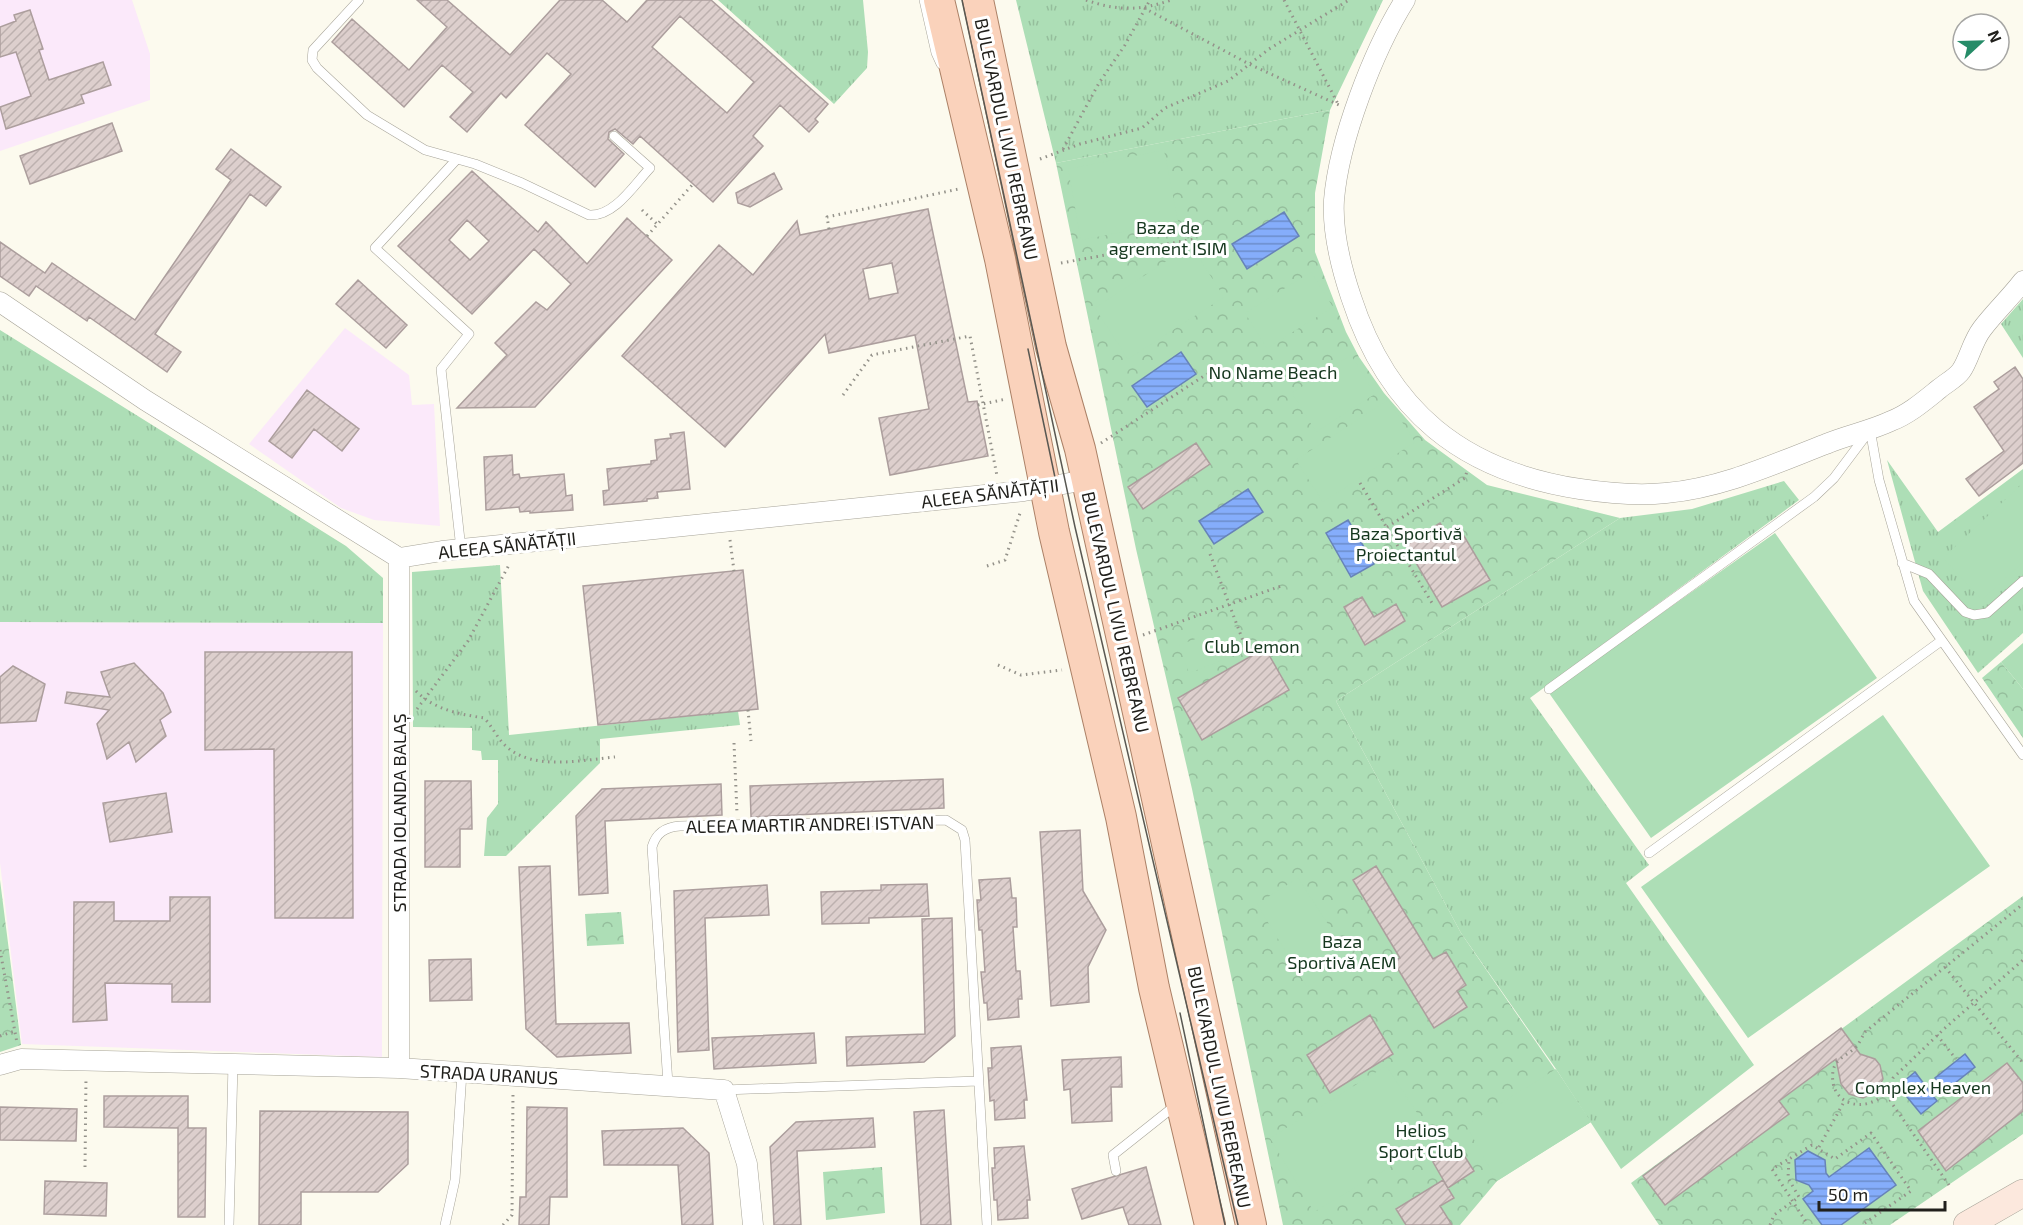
<svg xmlns="http://www.w3.org/2000/svg" width="2023" height="1225" viewBox="0 0 2023 1225" font-family="'Exo 2',sans-serif">
<defs>
<pattern id="grass-tufts" width="24" height="20" patternUnits="userSpaceOnUse" patternTransform="scale(1.5)"><rect width="24" height="20" fill="#addeb6"/><path d="M3 7l-1-3M5 7V3M7 7l1-3M15 17l-1-3M17 17v-4M19 17l1-3" fill="none" stroke="#95be9c"/></pattern>
<pattern id="forest-crowns" width="20" height="18" patternUnits="userSpaceOnUse" patternTransform="scale(1.5)"><rect width="20" height="18" fill="#addeb6"/><path d="M2 6a3 3 0 1 1 6 0M12 15a3 3 0 1 1 6 0" fill="none" stroke="#95be9c"/></pattern>
<pattern id="water-rules" width="6" height="5" patternUnits="userSpaceOnUse" patternTransform="scale(1.5)"><rect width="6" height="5" fill="#85adfb"/><path d="M0 2.5h6" fill="none" stroke="#6c8cca"/></pattern>
<pattern id="building-hatch" width="6" height="6" patternUnits="userSpaceOnUse" patternTransform="scale(1.5)"><rect width="6" height="6" fill="#ddcfcd"/><path d="M-1 1l2-2M0 6l6-6M5 7l2-2" fill="none" stroke="#bdb1af"/></pattern>
</defs>
<rect width="100%" height="100%" fill="#fcfaee"/>
<path fill="#fbe9fa" d="M0,0H132L150,54V100L0,151Z
M345,328L409,375L412,405L434,404L440,526L374,520L341,508L249,444Z
M0,622L383,623L382,1057L22,1044L0,863Z"/>
<path fill="url(#grass-tufts)" d="M718,0H863L868,52L867,68L834,104Z
M1016,0H1383L1330,110L1056,163Z
M2023,299V358L2001,324Z
M0,330L346,546L383,578V623L0,622Z
M1887,460L1938,532L2023,469V633L1978,673L1923,591Z
M1784,481L1799,500L1530,698L1649,865L1626,883L1754,1065L1621,1169L1556,1069L1461,933L1336,701L1620,518L1692,509Z
M500,565L509,735L738,711L740,725L600,739V763L506,856H484L487,818L498,804V760H482L481,751L472,750V728L413,727L412,572Z"/>
<path fill="url(#forest-crowns)" d="M1330,110L1315,193V252L1346,332L1359,357L1384,393L1425,440L1487,485L1620,518L1336,701L1461,933L1591,1122L1497,1181L1460,1225H1283L1192,789L1136,549L1056,163Z
M2001,662L2023,689V738L1982,678Z
M0,880L21,1045L0,1052Z
M2023,896V1134L1890,1225H1659L1631,1183Z
M621,912L624,944L587,946L585,914Z
M882,1167L885,1213L826,1220L823,1172Z"/>
<path fill="#addeb6" d="M1164,150L1178,221L1081,240L1068,169Z
M1191,245L1224,297L1128,359L1095,308Z
M1311,272L1333,307L1267,348L1245,313Z
M1351,355L1375,394L1316,432L1292,393Z
M1388,400L1415,442L1323,502L1296,460Z
M2023,483V562L1982,600L1943,558Z
M1775,533L1877,678L1651,838L1549,693Z
M1234,625L1244,652L1189,673L1179,645Z
M2023,643V689L2001,662Z
M1883,715L1990,866L1748,1038L1641,887Z
M1298,878L1350,958L1307,987L1257,904Z
M1386,1066L1435,1140L1314,1212L1270,1138Z
M1556,1069L1591,1122L1497,1181L1466,1125Z"/>
<path fill="url(#water-rules)" stroke="#6783b8" stroke-width="1.5" d="M1284,212L1299,236L1247,269L1232,244Z
M1181,352L1196,374L1147,407L1132,386Z
M1248,489L1263,512L1214,544L1199,521Z
M1348,520L1374,564L1351,577L1326,533Z
M1965,1054L1975,1067L1945,1091L1935,1078Z
M1915,1072L1937,1101L1921,1114L1898,1086Z
M1869,1148L1896,1185L1841,1225H1822L1803,1199L1813,1191L1809,1185L1796,1180L1795,1160L1808,1151L1825,1160L1826,1173L1829,1177Z"/>
<path fill="url(#building-hatch)" stroke="#ac9e9d" stroke-width="1.5" fill-rule="evenodd" d="M417,0H447L510,55L560,0H602L627,22L647,0H711L828,104L815,119L818,122L809,132L780,105L753,136L763,146L713,202L640,136L633,144L615,129L609,132L608,139L624,154L595,187L525,125L571,74L547,53L506,98L501,93L467,132L450,117L473,92L442,65L404,107L332,42L352,19L409,70L447,27ZM680,16L754,82L727,113L652,47Z
M30,10L43,49L39,50L49,80L103,62L111,85L81,95L84,103L6,129L0,107L31,96L16,52L0,57V27L16,21L14,15Z
M112,123L122,151L30,184L20,156Z
M231,149L281,187L266,206L250,194L155,334L181,352L167,372L89,317L87,321L36,286L29,296L0,276V242L45,273L52,263L135,320L231,180L216,169Z
M472,171L538,232L546,222L587,264L627,218L672,260L535,407L457,408L507,355L495,343L536,302L547,310L571,284L534,249L472,314L398,246ZM467,220L489,241L470,260L449,240Z
M774,173L782,189L750,207L738,203L736,193Z
M928,209L968,402L977,401L988,456L890,475L879,418L929,409L915,335L829,353L825,334L725,447L622,356L719,245L753,275L797,221L800,235ZM892,263L898,293L869,299L863,269Z
M358,280L407,325L386,348L336,304Z
M2015,367L2023,379V463L1979,496L1966,479L2004,451L1974,407L1999,389L1994,382Z
M307,390L359,429L342,451L314,429L292,458L269,441Z
M684,432L690,489L657,492L658,498L647,499V501L604,505L603,491L609,490L607,469L651,464V461L657,460L655,440L671,438L670,434Z
M1196,443L1210,464L1143,509L1128,487Z
M512,455L513,475L519,474L520,478L564,474L566,496L572,495L573,510L530,513V511L520,512L519,507L486,510L484,457Z
M1440,523L1452,543L1464,536L1490,580L1442,607L1405,544Z
M743,570L758,709L598,725L583,586Z
M1362,597L1374,617L1396,604L1405,621L1365,645L1344,607Z
M1265,648L1289,690L1202,740L1178,698Z
M205,652H352L353,918H275L274,749L205,750Z
M134,663L163,693L171,712L160,720L166,736L136,762L129,742L107,759L97,724L109,710L65,703L67,692L110,697L101,672Z
M13,666L45,684L36,721L0,723V677Z
M943,779L944,808L751,817L750,786Z
M425,781H471L472,829H460V867H425Z
M721,784L722,815L605,821L608,893L579,895L576,816L602,789Z
M166,793L172,832L110,842L103,803Z
M1080,830L1083,891L1106,930L1088,967L1089,1002L1051,1006L1040,832Z
M550,866L556,1024L629,1023L631,1053L557,1057L526,1029L519,867Z
M1376,866L1433,959L1446,952L1466,985L1457,991L1467,1007L1434,1028L1393,961L1400,958L1353,880Z
M1010,878L1012,898H1016L1017,927H1013L1016,971H1020L1022,999H1018L1019,1017L988,1020L987,1003H984L981,972H985L982,930H979L977,900H981L979,880Z
M927,884L929,916L869,918V923L822,924L821,892L881,890V885Z
M767,885L769,915L705,918L709,1050L678,1052L674,891Z
M170,897H210V1002H172V984L105,983L107,1020L73,1022L74,902H114V921H170Z
M952,918L955,1036L924,1062L847,1066L846,1037L925,1034L922,919Z
M471,959L472,1000L430,1001L429,960Z
M1370,1015L1393,1054L1330,1093L1307,1055Z
M1841,1028L1860,1054L1875,1059L1880,1065L1883,1079L1876,1092L1863,1098L1849,1094L1841,1084L1836,1059L1779,1101L1789,1114L1665,1205L1643,1176Z
M814,1033L816,1063L714,1069L712,1038Z
M1021,1046L1027,1100H1024L1025,1118L995,1120L994,1100L990,1101L988,1068H992L991,1048Z
M1121,1057L1122,1087H1111L1112,1121L1072,1123L1070,1089L1064,1090L1062,1060Z
M2007,1063L2023,1083V1111L1946,1171L1918,1131Z
M104,1096H188V1128H206L205,1217H178V1128L104,1127Z
M0,1107L77,1109L76,1141L0,1140Z
M527,1107L567,1108V1197H550L549,1225H519L520,1197H526Z
M944,1110L951,1225H921L914,1112Z
M260,1111L408,1112V1164L378,1192H301V1225H259Z
M873,1118L875,1147L797,1151L801,1225H774L770,1147L796,1122Z
M683,1128L709,1153L713,1225H682L678,1165H604L602,1131Z
M1024,1146L1030,1200H1027L1028,1218L998,1220L997,1200H994L992,1168H995L994,1148Z
M1458,1146L1474,1171L1448,1188L1433,1162Z
M1146,1167L1161,1225H1129L1123,1207L1082,1219L1072,1189Z
M1443,1180L1454,1198L1440,1206L1452,1225H1406L1396,1209Z
M45,1181L107,1183L106,1216L44,1214Z"/>
<g fill="none" stroke-linecap="round" stroke-linejoin="round">
<defs>
<path id="lane" d="M359,0L313,50L312,60L317,68L367,115L425,150L475,164L522,183L589,215C614,217 634,185 650,168L614,136
M924,0L936,53L941,64
M457,159L375,248L469,334L441,369L461,549
M1870,429L1879,480L1914,601L2023,755
M1902,563L1929,574L1965,612L1974,615L1987,613L2023,581
M1549,689L1814,497L1834,478L1867,434
M1649,853L1941,641
M668,1084L652,847C656,833 665,827 680,826L946,820L962,830L965,840L987,1225
M724,1090L978,1081
M1116,1171L1113,1155L1176,1105
M229,1225L233,1063
M445,1225L455,1180L462,1072"/>
<path id="street" d="M1405,0C1373,51 1339,140 1334,200C1332,232 1341,267 1351,297C1388,411 1462,471 1580,489C1607,493 1638,496 1666,493C1722,488 1774,464 1826,444C1847,435 1870,431 1891,421C1909,414 1924,401 1939,389C1946,383 1956,378 1961,371C1969,360 1972,342 1982,329C1994,313 2010,298 2023,281
M0,302L145,400L399,558L442,551L1024,491L1086,480
M0,1065L21,1059L399,1068L724,1090L747,1164L753,1225
M399,1068V558"/>
<path id="secondary" d="M1967,1225L2023,1193"/>
<path id="primary" d="M939,0L1000,259L1054,532L1121,817L1154,988L1210,1225
M978,0L1051,347L1080,449L1251,1225"/>
</defs>
<use href="#lane" stroke="#a7a499" stroke-width="10"/>
<use href="#street" stroke="#a7a499" stroke-width="21"/>
<use href="#secondary" stroke="#a7a499" stroke-width="28"/>
<use href="#primary" stroke="#ab8066" stroke-width="32"/>
<path stroke="#94928a" stroke-width="3" stroke-dasharray="1.5 4.5" stroke-linecap="butt" d="M1086,0C1117,11 1140,11 1171,0
M1284,0L1338,104
M1144,8L1251,65L1339,105
M1063,149L1099,83L1125,45L1150,0
M1040,159L1080,144L1142,128L1165,108L1228,81L1269,49L1349,0
M642,210L657,224
M829,229L827,217L959,189
M647,236L693,184
M1061,263L1195,239
M843,395L872,355L970,336L997,476
M978,405L1006,399
M1101,443L1207,374
M1360,483L1432,603
M1387,527L1465,478L1467,471
M730,540L734,571
M1210,554L1245,646
M987,566L1005,560L1021,510
M1143,635L1281,586
M998,665L1021,675L1062,670
M416,691C435,710 459,714 484,718C493,727 498,740 507,747C534,771 582,760 615,757
M417,709L468,641L510,563
M748,710L751,741
M734,743L737,813
M0,950L17,1043
M1945,967L2023,1063
M1937,1035L1956,1059
M0,1036L15,1031
M1887,1091C1867,1115 1828,1106 1833,1071C1835,1059 1846,1056 1855,1048C1859,1044 1862,1037 1865,1032L2023,904
M1819,1147L1845,1100
M1787,1160L1772,1169L1808,1225
M85,1167L86,1077
M1949,1185L1891,1102C1887,1092 1888,1088 1893,1078L1945,1028L2023,960
M503,1225L512,1215L513,1092
M1770,1225L1774,1215L1799,1197L1788,1178L1789,1159L1812,1145L1835,1159L1871,1133L1911,1191L1862,1225"/>
<use href="#lane" stroke="#fff" stroke-width="9"/>
<use href="#street" stroke="#fff" stroke-width="20"/>
<use href="#secondary" stroke="#fce8dd" stroke-width="27"/>
<use href="#primary" stroke="#fad2bb" stroke-width="30"/>
<path stroke="#595852" stroke-width="1.5" d="M962,0L1075,527L1238,1225
M1028,349L1057,487
M1180,1013L1225,1225"/>
</g>
<g text-anchor="middle" dominant-baseline="central" stroke-width="6" stroke-linejoin="round" paint-order="stroke">
<g font-size="18" fill="#21201c" stroke="#fff">
<text transform="translate(1007 139) rotate(78)">BULEVARDUL LIVIU REBREANU</text>
<text transform="translate(990 493) rotate(-7)">ALEEA SĂNĂTĂȚII</text>
<text transform="translate(507 545) rotate(-6)">ALEEA SĂNĂTĂȚII</text>
<text transform="translate(1116 612) rotate(77)">BULEVARDUL LIVIU REBREANU</text>
<text transform="translate(399 813) rotate(-90)">STRADA IOLANDA BALAȘ</text>
<text transform="translate(810 824) rotate(-1)">ALEEA MARTIR ANDREI ISTVAN</text>
<text transform="translate(489 1074) rotate(3)">STRADA URANUS</text>
<text transform="translate(1220 1087) rotate(78)">BULEVARDUL LIVIU REBREANU</text>
</g>
<g font-size="18" fill="#15371e" stroke="#fff">
<text x="1168" y="227">Baza de<tspan x="1168" dy="21">agrement ISIM</tspan></text>
<text x="1273" y="372">No Name Beach</text>
<text x="1406" y="533">Baza Sportivă<tspan x="1406" dy="21">Proiectantul</tspan></text>
<text x="1252" y="646">Club Lemon</text>
<text x="1342" y="941">Baza<tspan x="1342" dy="21">Sportivă AEM</tspan></text>
<text x="1923" y="1087">Complex Heaven</text>
<text x="1421" y="1130">Helios<tspan x="1421" dy="21">Sport Club</tspan></text>
</g>
</g>
<g transform="translate(1981 42) rotate(68)"><circle r="28" fill="#ffffff" stroke="#a6a6a4" stroke-width="1.5"/>
<path d="M0-4.5L10 22L0 15L-10 22Z" fill="#268c68"/>
<text y="-9" font-size="16" font-weight="bold" text-anchor="middle" fill="#21201c">N</text>
</g>
<path d="M1819 1201v9h126v-9" fill="none" stroke="#21201c" stroke-width="3"/>
<text x="1828" y="1201" font-size="18" fill="#21201c" stroke="#ffffff" stroke-width="4.5" paint-order="stroke">50 m</text>
</svg>
